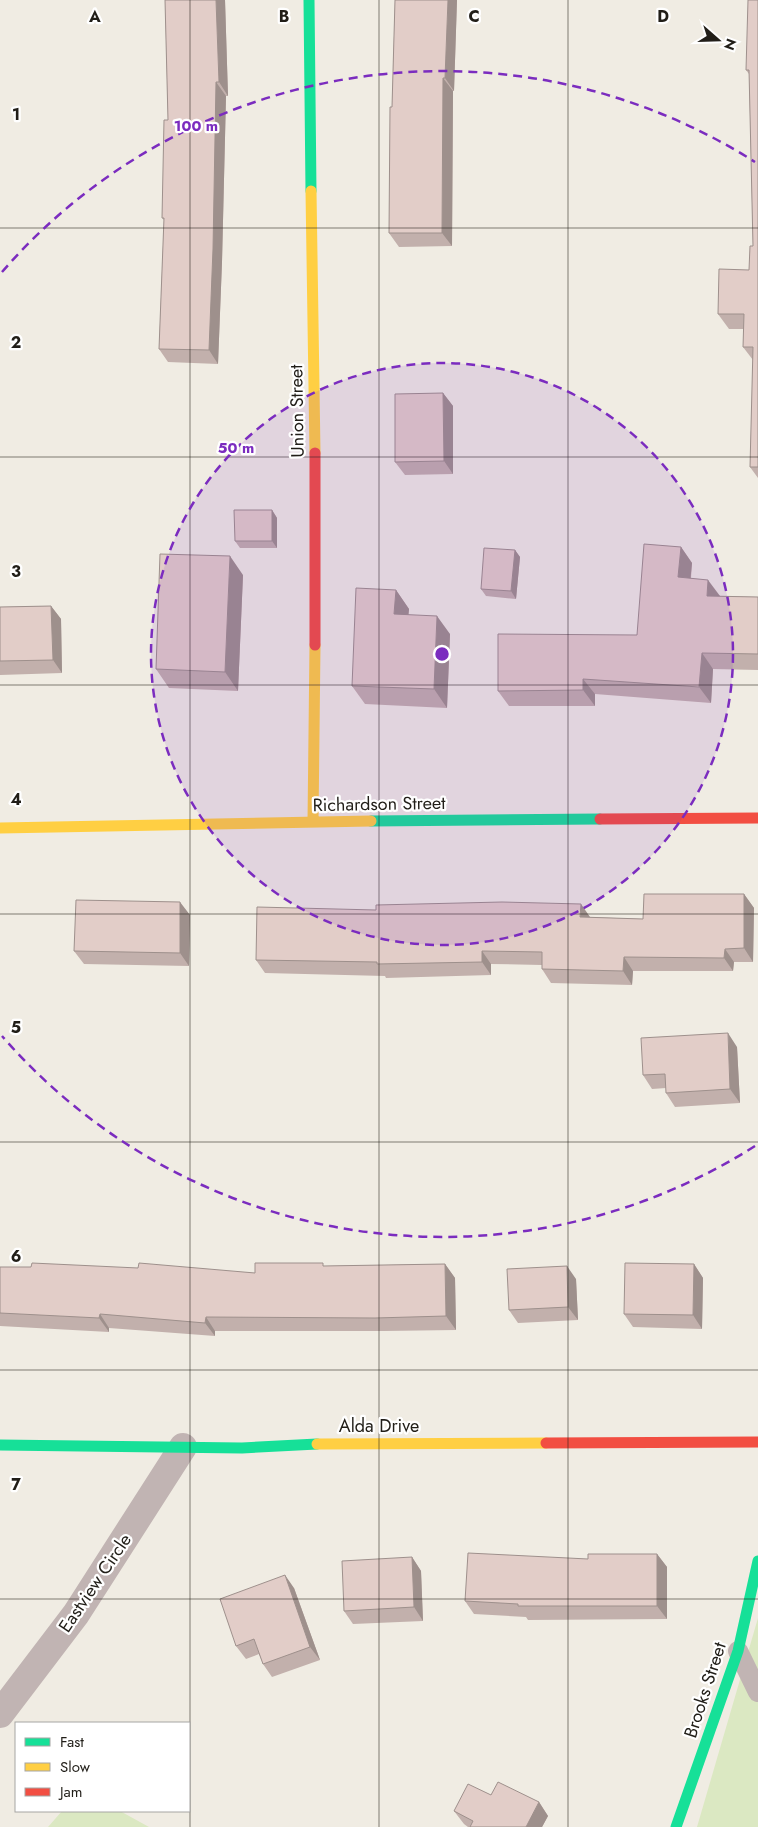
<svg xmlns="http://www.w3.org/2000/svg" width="758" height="1827" viewBox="0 0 758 1827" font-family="Jost,sans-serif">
<rect width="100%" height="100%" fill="#f0ece3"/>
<path fill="#dbe8c2" d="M758,1618V1827H697Z
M62,1811H120L149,1827H48Z"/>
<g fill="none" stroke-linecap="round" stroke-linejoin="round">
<path stroke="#c1b4b3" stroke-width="20" d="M738,1651L758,1692"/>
<path stroke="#c1b4b3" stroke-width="28" d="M0,1714L76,1614L183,1447"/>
<path stroke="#16e098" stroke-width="11" d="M309,0L311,191
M371,821L600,819
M0,1445L242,1448L317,1444
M676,1827L738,1651L758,1561"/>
<path stroke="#ffcf43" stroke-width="11" d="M311,191L315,453
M313,822L315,645
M0,828L371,821
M317,1444L546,1443"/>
<path stroke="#f24e42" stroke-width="11" d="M315,645V453
M600,819L758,818
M546,1443L758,1442"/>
</g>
<path fill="#c2b0ac" d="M165,0H225L228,96H226L222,262L218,364L168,362L159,349L164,220L162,218L168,120Z
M395,0H457L454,91H453L452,246L399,247L389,233L392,107Z
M758,0V478L750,467L753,360L743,347L744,329H729L718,314L749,270L753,246L749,74L746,70Z
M443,393L453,406V474L405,475L395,462Z
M272,510L277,518V548H240L235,541Z
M681,547L692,563L691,578L720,596L758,597V670L713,669L711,703L595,694V706H509L498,691L637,635Z
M515,550L520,557L516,599L486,596L481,589Z
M243,575L238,691L169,688L156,669Z
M396,590L409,609L408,615L450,634L447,708L365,704L352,686Z
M51,606L61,619L62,673L0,675V607Z
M744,894L754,908L753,962H734L733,971H633L632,985L551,983L542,969V965L491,964V975L386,978L385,976L265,973L256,960L590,917L643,919Z
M190,915L189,966L84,964L74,951Z
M737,1047L740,1103L675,1107L666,1093V1088L652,1089L643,1075Z
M445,1264L455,1278L456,1330L384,1331H215V1336L109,1328V1332L0,1326V1267L138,1268L255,1273L325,1266Z
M694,1264L703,1278L702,1329L633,1327L624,1314Z
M576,1279L578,1320L518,1323L509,1310Z
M657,1554L667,1567V1619L528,1620L526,1617L474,1614L465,1601L588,1559Z
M412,1557L421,1571L423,1621L353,1624L344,1611Z
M294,1588L320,1660L272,1677L263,1664L259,1654L246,1659L236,1646Z
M491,1795L539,1802L548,1816L542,1827H468L464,1824L454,1811Z"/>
<path fill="#9e908c" d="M216,0H225L228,96L219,82Z
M448,0H457L454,91L445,78Z
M443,78L453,91L452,246L442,233Z
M216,82L226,96L222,262L218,364L209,350Z
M443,393L453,406V474L444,461Z
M272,510L277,518V548L272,541Z
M681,547L692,563L689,593L678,577Z
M515,550L520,557L516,599L511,591Z
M230,556L243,575L238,691L225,672Z
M708,580L720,596L718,612L707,596Z
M396,590L409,609L407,633L394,614Z
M51,606L61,619L62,673L53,660Z
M437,616L450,634L447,708L434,689Z
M702,653L713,669L711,703L699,687Z
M583,679L595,694V706L583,690Z
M744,894L754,908L753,962L744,948Z
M180,902L190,915L189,966L180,953Z
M581,904L590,917H580Z
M725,949L734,962L733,971L724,958Z
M482,951L491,964V975L482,962Z
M624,957L633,971L632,985L623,971Z
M728,1033L737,1047L740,1103L730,1089Z
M445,1264L455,1278L456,1330L446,1316Z
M694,1264L703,1278L702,1329L693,1315Z
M567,1266L576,1279L578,1320L568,1307Z
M100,1314L109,1328V1332L99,1318Z
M206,1317L215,1331V1336L205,1323Z
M657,1554L667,1567V1619L657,1606Z
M412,1557L421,1571L423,1621L414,1607Z
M285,1575L294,1588L320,1660L310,1647Z
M539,1802L548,1816L542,1827H526Z"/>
<path fill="#e2cdc8" stroke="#9e908c" d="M165,0H216L219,82H216L213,249L209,350L159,349L164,218H162L164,120H168Z
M395,0H448L445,78H443L442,233H389L390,107H392Z
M748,0H758V467H750L753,347H743L744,314H718L719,269L749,270L750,246H753L749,70H746Z
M443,393L444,461L395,462V394Z
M234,510H272V541H235Z
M644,544L681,547L678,577L708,580L707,596L758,597V654L702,653L699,687L583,679V690L498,691V634L637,635Z
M484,548L515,550L511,591L481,589Z
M160,554L230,556L225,672L156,669Z
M356,588L396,590L394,614L437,616L434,689L352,686Z
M51,606L53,660L0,661V607Z
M644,894H744V948L725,949L724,958L624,957L623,971L542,969V952L482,951V962L377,964V962L256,960L257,907L376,910V905L502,902L581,904L580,917L643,919Z
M76,900L180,902V953L74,951Z
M728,1033L730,1089L666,1093L665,1074L643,1075L641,1038Z
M32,1263L138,1268L139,1263L255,1273V1263H323V1266L445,1264L446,1316L375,1318L206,1317L205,1323L100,1314L99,1318L0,1313V1267H31Z
M625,1263L694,1264L693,1315L624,1314Z
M567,1266L568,1307L509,1310L507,1269Z
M468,1553L588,1559V1554H657V1606H518V1604L465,1601Z
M412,1557L414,1607L344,1611L342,1561Z
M285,1575L310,1647L263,1664L254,1639L236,1646L220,1599Z
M498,1782L539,1802L526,1827H470L473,1821L454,1811L468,1784L491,1795Z"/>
<path fill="none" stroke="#211e18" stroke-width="1" stroke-opacity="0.55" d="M190,0V1827M379,0V1827M568,0V1827M0,228H758M0,457H758M0,685H758M0,914H758M0,1142H758M0,1370H758M0,1599H758"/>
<circle cx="442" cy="654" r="291" fill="#7b2cbf" fill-opacity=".12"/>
<g fill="none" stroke="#7b2cbf" stroke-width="2.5" stroke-dasharray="9 6">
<circle cx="442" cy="654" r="291"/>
<path d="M755 1146A583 583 0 0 1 2 1036M2 272A583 583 0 0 1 755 162"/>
</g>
<g text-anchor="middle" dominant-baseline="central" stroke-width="4.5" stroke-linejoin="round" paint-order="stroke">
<g font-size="18" fill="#211e18" stroke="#fff">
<text transform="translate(297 411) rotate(-91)">Union Street</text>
<text transform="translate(379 804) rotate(-1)">Richardson Street</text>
<text x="379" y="1426">Alda Drive</text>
<text transform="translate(95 1583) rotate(-56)">Eastview Circle</text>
<text transform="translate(705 1690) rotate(-72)">Brooks Street</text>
</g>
</g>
<g font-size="16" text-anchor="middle" font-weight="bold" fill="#211e18" stroke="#fff" stroke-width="4.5" stroke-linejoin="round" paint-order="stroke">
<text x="95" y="22">A</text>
<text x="284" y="22">B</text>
<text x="474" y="22">C</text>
<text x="663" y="22">D</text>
<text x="16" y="120">1</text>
<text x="16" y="348">2</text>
<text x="16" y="577">3</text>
<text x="16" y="805">4</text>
<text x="16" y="1033">5</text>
<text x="16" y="1262">6</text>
<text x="16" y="1490">7</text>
</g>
<circle cx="442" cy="654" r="8" fill="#7b2cbf" stroke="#fff" stroke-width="2.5"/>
<g font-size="15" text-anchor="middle" font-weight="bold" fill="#7b2cbf" stroke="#fff" stroke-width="4.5" stroke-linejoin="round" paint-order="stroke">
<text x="196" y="131">100 m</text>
<text x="236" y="453">50 m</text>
</g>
<rect x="15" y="1722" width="175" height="90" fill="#ffffff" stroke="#a6a5a3"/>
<rect x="25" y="1738" width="25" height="8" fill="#16e098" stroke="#a6a5a3"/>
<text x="60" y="1747" font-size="15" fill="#211e18">Fast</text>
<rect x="25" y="1763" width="25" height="8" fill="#ffcf43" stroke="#a6a5a3"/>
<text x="60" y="1772" font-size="15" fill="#211e18">Slow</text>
<rect x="25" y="1788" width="25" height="8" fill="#f24e42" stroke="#a6a5a3"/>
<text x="60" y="1797" font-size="15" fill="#211e18">Jam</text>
<g transform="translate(718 40) rotate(110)" stroke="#ffffff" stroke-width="4" paint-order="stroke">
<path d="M0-4L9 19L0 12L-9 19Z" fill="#211e18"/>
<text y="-8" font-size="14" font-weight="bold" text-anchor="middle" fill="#211e18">N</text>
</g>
</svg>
